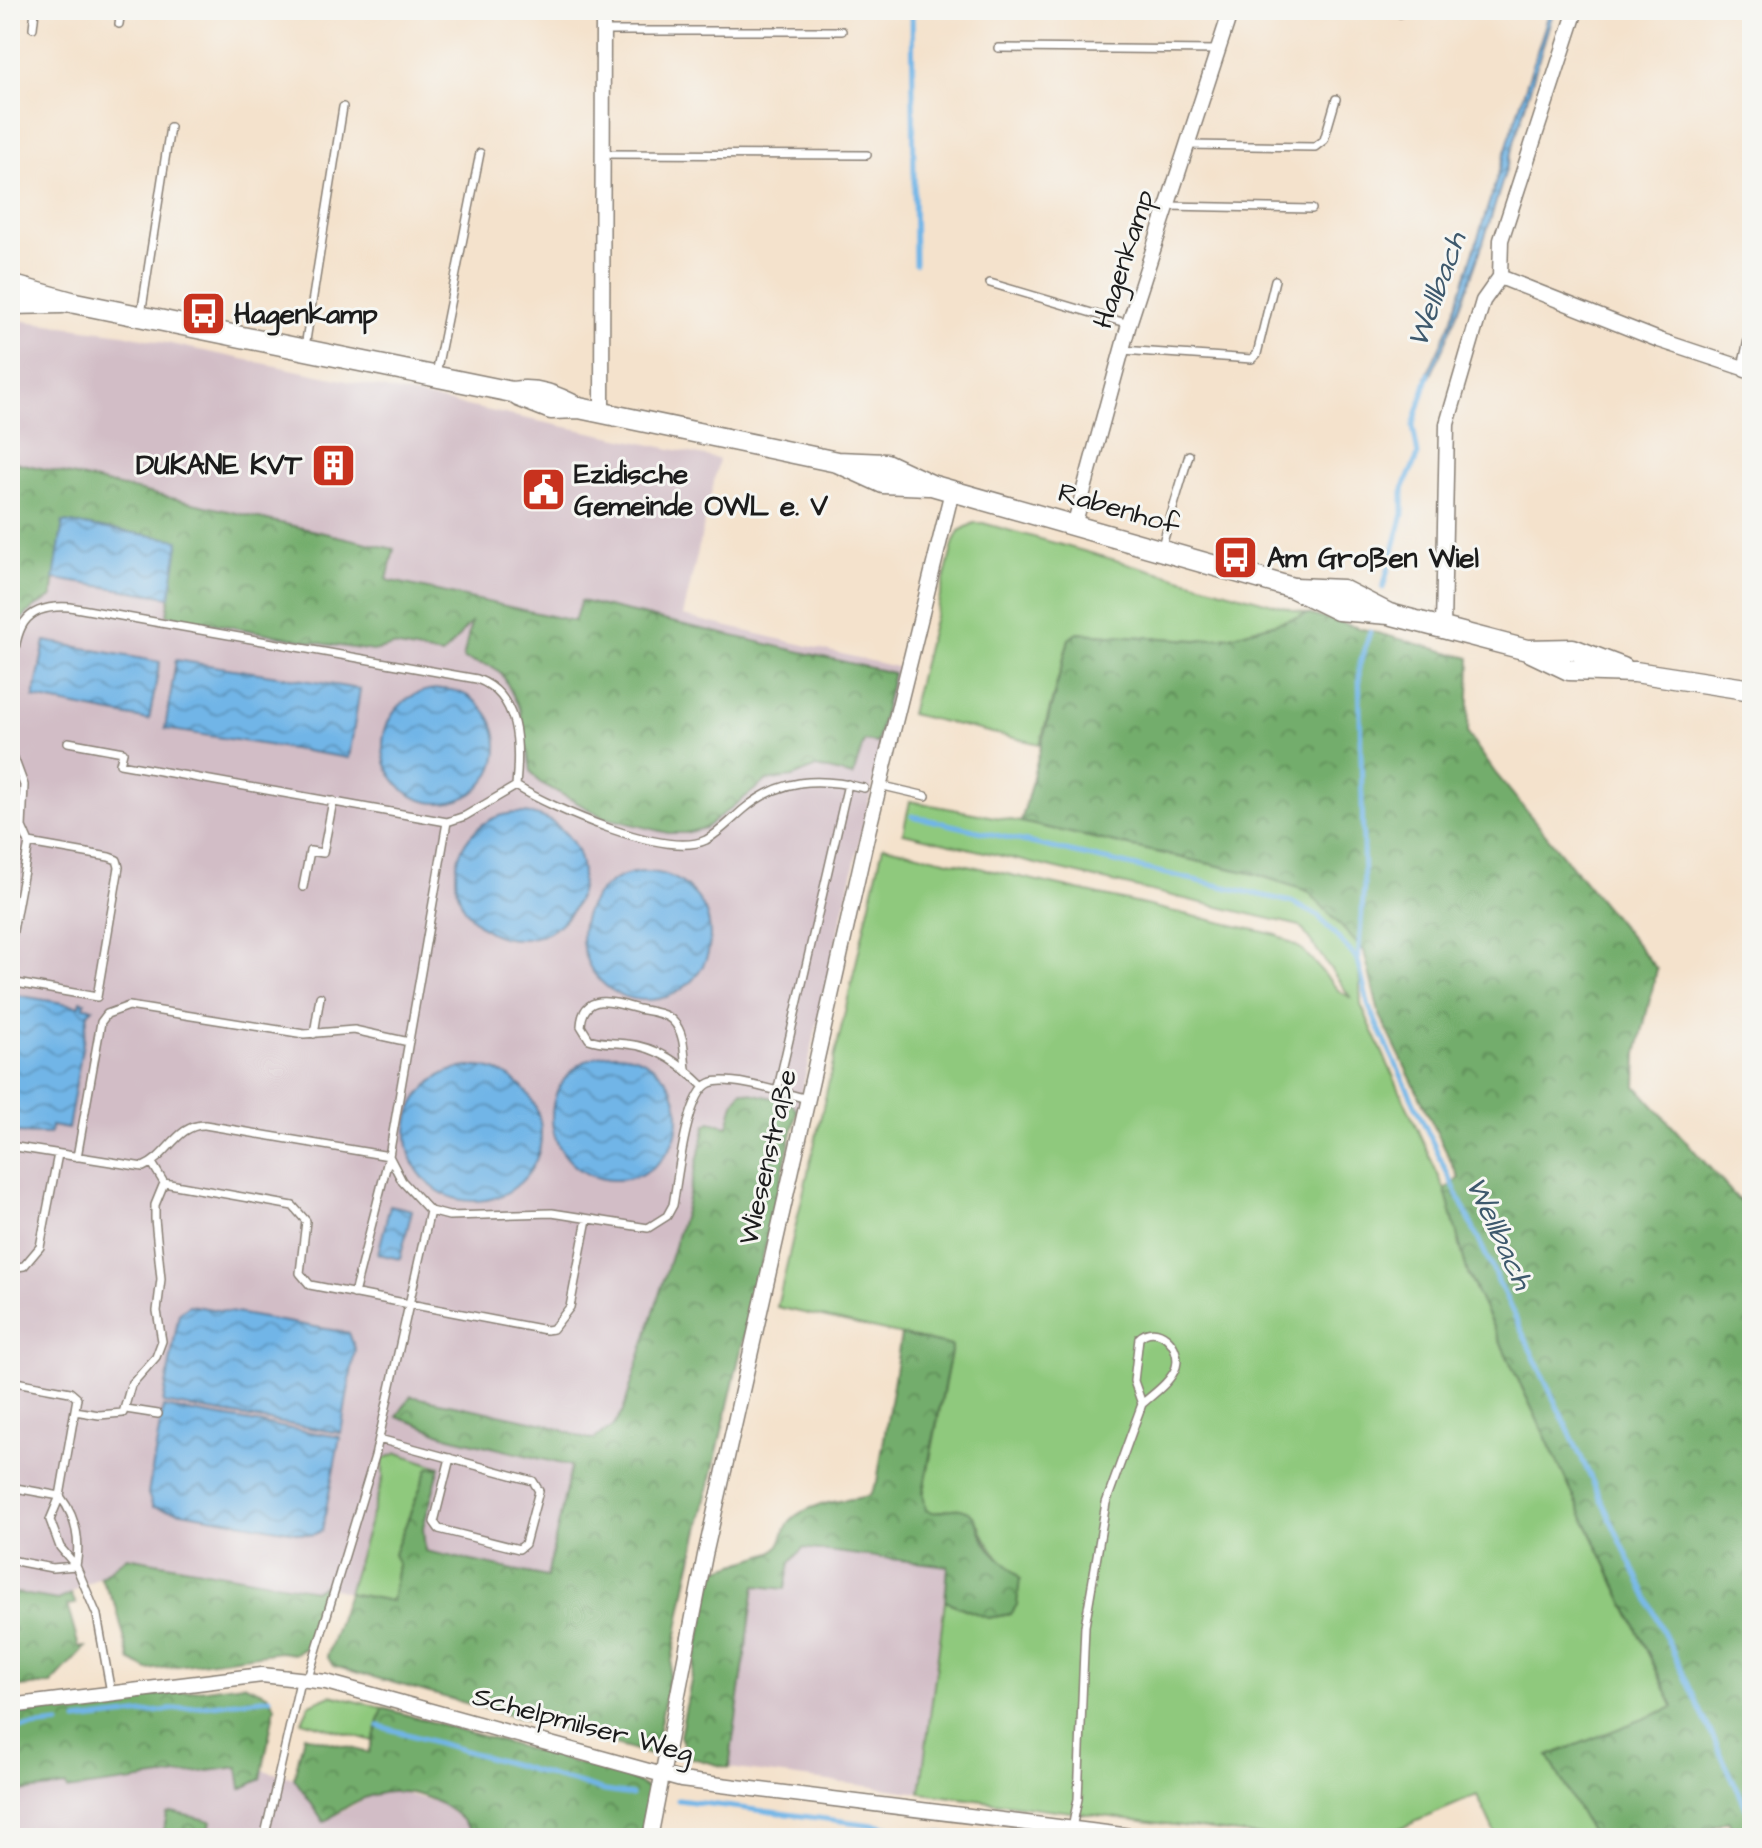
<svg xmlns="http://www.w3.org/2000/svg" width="1762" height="1848" viewBox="0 0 1762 1848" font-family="'Architects Daughter',sans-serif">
<defs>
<pattern id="forest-crowns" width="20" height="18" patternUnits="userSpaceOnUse" patternTransform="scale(2)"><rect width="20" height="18" fill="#73ad6c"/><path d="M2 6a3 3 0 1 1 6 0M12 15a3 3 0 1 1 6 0" fill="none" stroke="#5e8c58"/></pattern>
<pattern id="water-waves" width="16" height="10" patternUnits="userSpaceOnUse" patternTransform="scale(2)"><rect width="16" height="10" fill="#71b5e7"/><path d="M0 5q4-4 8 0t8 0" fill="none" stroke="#5c92ba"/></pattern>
</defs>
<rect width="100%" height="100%" fill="#f6f6f2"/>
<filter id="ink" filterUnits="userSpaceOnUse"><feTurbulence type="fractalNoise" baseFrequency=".0125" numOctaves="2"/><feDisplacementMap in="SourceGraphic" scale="16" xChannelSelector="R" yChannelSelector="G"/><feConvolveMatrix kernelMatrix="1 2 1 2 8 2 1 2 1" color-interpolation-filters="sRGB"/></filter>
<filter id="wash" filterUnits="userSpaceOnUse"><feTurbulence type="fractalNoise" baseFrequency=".006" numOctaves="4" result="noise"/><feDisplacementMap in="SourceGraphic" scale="32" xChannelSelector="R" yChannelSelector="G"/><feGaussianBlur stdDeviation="1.8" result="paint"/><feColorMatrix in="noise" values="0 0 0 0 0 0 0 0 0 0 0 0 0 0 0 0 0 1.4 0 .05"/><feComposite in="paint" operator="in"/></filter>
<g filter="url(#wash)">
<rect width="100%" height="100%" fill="#f4e2cc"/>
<path fill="#d2bdc6" d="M10,319L123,334L719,459L683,616L900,668L672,1651L369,1599L325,1586L315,1590L128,1557L100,1577L58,1600L10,1592Z
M803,1548L948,1566L920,1793L729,1768L755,1586L790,1563Z
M238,1767L242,1788L260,1779L263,1770L294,1778L324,1822L373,1794L398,1792L439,1803L464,1822L476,1838H10V1793L66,1786L68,1790Z"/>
<path fill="#8fc97d" stroke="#56724c" stroke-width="2" d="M974,523H983L1308,614L1231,636L1197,640L1077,633L1069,639L1040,744L910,714L954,541L959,531Z
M910,801L1021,822L1255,874L1308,891L1358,942L1361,1005L1445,1190L1468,1274L1674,1708L1548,1756L1594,1838H1497L1477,1795L1378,1838H1277L920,1793L945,1601L988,1618L1011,1614C1035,1576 987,1557 980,1525L945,1510L934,1514L926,1510L922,1502L952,1346L777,1307L883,846L1277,935L1303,950L1338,990L1351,998L1300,926L903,833Z
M398,1453L440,1467L428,1469L394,1554L398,1564L392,1602L348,1593L383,1478V1459Z
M331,1695L383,1708L373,1741L302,1721L310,1704Z"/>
<path fill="url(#forest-crowns)" stroke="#486444" stroke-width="2" d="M10,461L394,549L387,580L574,621L581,601L893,673L877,743L864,741L853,776L816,767L793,777L766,781L705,828L685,833H668L603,817L539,782L531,771L520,709L502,674L493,667L463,659L471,623C459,633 455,645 442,655L393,646L373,651L325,644L167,615L178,540L63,522L52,597C27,610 15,621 10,649Z
M1308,614L1470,658L1468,734L1496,774L1657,969L1637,1054L1636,1086L1752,1215V1838H1737L1728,1821L1687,1838H1594L1548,1756L1674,1707L1468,1274L1445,1190L1459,1178L1379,1013L1364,951L1308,891L1255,874L1021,822L1069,639L1077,633L1197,640L1231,636Z
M742,1091L791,1102L797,1111L688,1576L654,1756L333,1666L327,1656L348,1593L392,1601L398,1564L394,1554L428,1468L440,1467L423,1527L425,1551L547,1577L571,1466L449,1437L397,1416L411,1396L546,1424L583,1438L594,1439L613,1427L623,1411L685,1211L706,1125L711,1122L728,1126L734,1103Z
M901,1335L952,1346L923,1492L926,1510C939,1517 948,1506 961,1509C980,1514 977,1530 986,1543C995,1557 1010,1565 1020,1579L1017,1605L1011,1614L988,1618L945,1601L948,1566L803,1548L790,1563L785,1589L755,1586L729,1768L688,1757L680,1736L712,1575L716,1570L772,1552C785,1543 782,1530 791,1520C809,1502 845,1501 869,1496L877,1482Z
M127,1557L315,1590L325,1585L305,1648L294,1654L280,1652L148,1670L130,1660L116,1606L100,1577Z
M10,1592L58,1600L71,1594L76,1604L67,1605L79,1647H86L51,1684L10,1688Z
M243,1684L267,1694L275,1706L261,1779L241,1789L238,1767L67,1790L66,1786L10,1793V1715Z
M383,1708L629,1778L651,1790L640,1838H476C455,1804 413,1784 373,1795C355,1800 339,1812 324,1822L294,1778L304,1735L369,1753Z
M172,1812L211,1821L207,1838H162L167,1814Z"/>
<path fill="url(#water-waves)" stroke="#466882" stroke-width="2" d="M1550,10H1554C1515,132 1485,261 1430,377H1426L1452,320Z
M63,522L179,540L170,597L54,579Z
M45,641L160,662L149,720L34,698Z
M176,660L360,689L349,758L165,729Z
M383 746a57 57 0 1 1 114 0a57 57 0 1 1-114 0Z
M456 876a63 63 0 1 1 126 0a63 63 0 1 1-126 0Z
M582 936a64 64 0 1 1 128 0a64 64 0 1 1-128 0Z
M10,987L16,988V995L80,1006L81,1001L85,1002L84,1007L93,1008L88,1013L68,1129L51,1126L50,1134L10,1133Z
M552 1117a63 63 0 1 1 126 0a63 63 0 1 1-126 0Z
M407 1134a67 67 0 1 1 134 0a67 67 0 1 1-134 0Z
M390,1205L412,1210L400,1259L378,1254Z
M189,1305L349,1333L355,1349L341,1433L163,1403L179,1313Z
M163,1407L340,1437L322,1531L312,1535L153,1507L148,1494Z"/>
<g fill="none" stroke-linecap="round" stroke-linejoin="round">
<path stroke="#71b5e7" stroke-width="5" d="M912,10L915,264
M1383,588L1403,514V489L1418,455L1413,426L1429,374
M1370,632L1359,667L1364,885L1358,960L1369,1007L1752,1820
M912,816L1291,902L1318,916L1358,960
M77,1721L270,1698
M379,1726L605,1791L632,1795
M10,1729L59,1724
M678,1800L975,1838"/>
</g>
</g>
<g filter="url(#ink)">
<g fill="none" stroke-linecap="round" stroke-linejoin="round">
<defs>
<path id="lane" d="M1400,10V14
M119,24L121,10
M33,28L35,10
M604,31H842
M998,48L1219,50
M1189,145L1315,147L1324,140L1336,99
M603,154L867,155
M1168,206L1312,209
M990,283L1129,324
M141,315L170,127
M305,347L343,107
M1122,350L1252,359L1257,354L1275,280
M436,374L480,153
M1161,549L1189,455
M10,686C17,641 12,603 70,607L477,679C520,695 520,745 516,786C552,808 666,859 706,840C719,833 732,819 744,809C781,778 819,777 864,788
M68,742L123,752L120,764L447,822
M10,747L24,785L22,827L29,843L109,857L117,860L119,867L97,997L10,982
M879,785L926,796
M303,887L310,851L323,853L333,801
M10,947L29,843
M314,1034L320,997
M686,1069C684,1053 685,1033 673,1021C666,1013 649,1011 638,1009C614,1002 583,991 581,1026L589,1039C602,1044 614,1042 627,1044C659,1047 682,1065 704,1087
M777,1092L848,784
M10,1146L143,1167C168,1157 177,1124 205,1125L389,1156L402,1181L430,1211L449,1216L552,1213L648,1228L667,1216L673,1205C678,1179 686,1093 710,1083C729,1075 787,1094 808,1099
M77,1157L101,1022L107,1014L129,1006L304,1034L354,1030L409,1042
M164,1183L293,1206L306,1221L300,1273L310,1285L546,1330L553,1329L570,1307L587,1219
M10,1268L24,1266L40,1247L58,1154
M354,1294L389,1156L447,822L465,816L516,786
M10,1381L70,1392L77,1398L60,1496L10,1487
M126,1409L158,1414
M75,1411L99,1415L123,1413L131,1385L156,1357L162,1341L157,1311L161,1279L155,1219V1205L164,1183L152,1163
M379,1439L533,1481L539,1491L525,1544L519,1549L439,1529L434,1522L450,1458
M10,1560L52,1568L76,1566
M76,1566C81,1539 76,1517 60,1496L50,1520L60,1547L76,1566L97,1615L111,1693
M308,1678L375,1456L430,1211
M1072,1828L1078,1799L1085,1626L1106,1503L1142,1404L1134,1381L1139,1338C1157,1321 1182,1345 1176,1367C1171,1382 1153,1394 1142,1404
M268,1838L266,1830L301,1677"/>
<path id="street" d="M1500,277L1659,340L1752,371
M1745,370L1752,338
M602,413L603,10
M1074,526L1129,324L1231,10
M1443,628L1447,424L1483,301L1500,277L1501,240L1576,10
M10,1706L262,1675L326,1682L681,1780L1147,1838
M650,1838L705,1555L868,832L952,491"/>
<path id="secondary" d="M10,285L75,303L512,392C538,388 556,396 579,408L837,462L883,483L928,485
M10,304L62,303
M518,396L551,409L579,408
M837,462L886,464L931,485L1293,588L1338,610L1389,614L1443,628L1527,650L1569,670L1635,672L1752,690
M1295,588L1342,590L1389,614
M1527,650L1573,649L1623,668"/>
</defs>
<use href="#lane" stroke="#887f74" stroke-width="10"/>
<use href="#street" stroke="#887f74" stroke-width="17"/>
<use href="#secondary" stroke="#887f74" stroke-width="23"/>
<use href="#lane" stroke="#fff" stroke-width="7"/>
<use href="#street" stroke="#fff" stroke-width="14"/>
<use href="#secondary" stroke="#fff" stroke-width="20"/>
</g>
</g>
<defs>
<symbol id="bus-square" viewBox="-11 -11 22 22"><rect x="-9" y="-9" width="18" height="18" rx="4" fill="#c8321e" stroke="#f6f6f2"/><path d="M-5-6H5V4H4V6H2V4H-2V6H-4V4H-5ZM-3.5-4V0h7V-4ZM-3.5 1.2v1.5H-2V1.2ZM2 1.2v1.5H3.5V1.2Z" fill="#fff"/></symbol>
<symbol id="building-square" viewBox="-11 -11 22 22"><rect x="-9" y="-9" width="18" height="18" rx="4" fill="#c8321e" stroke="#f6f6f2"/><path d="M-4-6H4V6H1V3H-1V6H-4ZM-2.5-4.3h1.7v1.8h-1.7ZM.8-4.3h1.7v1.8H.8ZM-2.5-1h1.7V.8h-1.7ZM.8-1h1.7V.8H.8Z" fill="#fff"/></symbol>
<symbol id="civic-square" viewBox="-11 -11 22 22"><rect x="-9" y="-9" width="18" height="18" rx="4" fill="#c8321e" stroke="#f6f6f2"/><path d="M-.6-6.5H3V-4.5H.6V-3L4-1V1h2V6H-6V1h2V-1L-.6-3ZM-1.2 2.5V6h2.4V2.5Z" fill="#fff"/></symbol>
</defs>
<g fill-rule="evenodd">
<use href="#bus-square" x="178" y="288" width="51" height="51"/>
<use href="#building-square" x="308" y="440" width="51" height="51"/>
<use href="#civic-square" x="518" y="464" width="51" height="51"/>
<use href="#bus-square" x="1210" y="532" width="51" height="51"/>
</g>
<g text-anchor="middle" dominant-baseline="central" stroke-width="6" stroke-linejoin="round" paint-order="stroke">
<g font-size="28" fill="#1c1c1c" stroke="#f6f6f2">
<text transform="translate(1124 259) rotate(-72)">Hagenkamp</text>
<text transform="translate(1119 509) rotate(16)">Rabenhof</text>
<text transform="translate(768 1157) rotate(-77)">Wiesenstraße</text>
<text transform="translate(583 1725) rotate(15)">Schelpmilser Weg</text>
</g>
<g font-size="28" font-weight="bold" fill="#1c1c1c" stroke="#f6f6f2" text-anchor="start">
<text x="234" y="314">Hagenkamp</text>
<text x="302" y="465" text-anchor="end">DUKANE KVT</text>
<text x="574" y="474">Ezidische<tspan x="574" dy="32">Gemeinde OWL e. V</tspan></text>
<text x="1267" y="558">Am Großen Wiel</text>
</g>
<g font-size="30" font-style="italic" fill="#3e596d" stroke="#f6f6f2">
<text transform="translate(1437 290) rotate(-70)">Wellbach</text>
<text transform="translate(1499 1233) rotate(65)">Wellbach</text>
</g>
</g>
<rect width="1762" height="1848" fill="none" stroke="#f6f6f2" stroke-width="40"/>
</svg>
